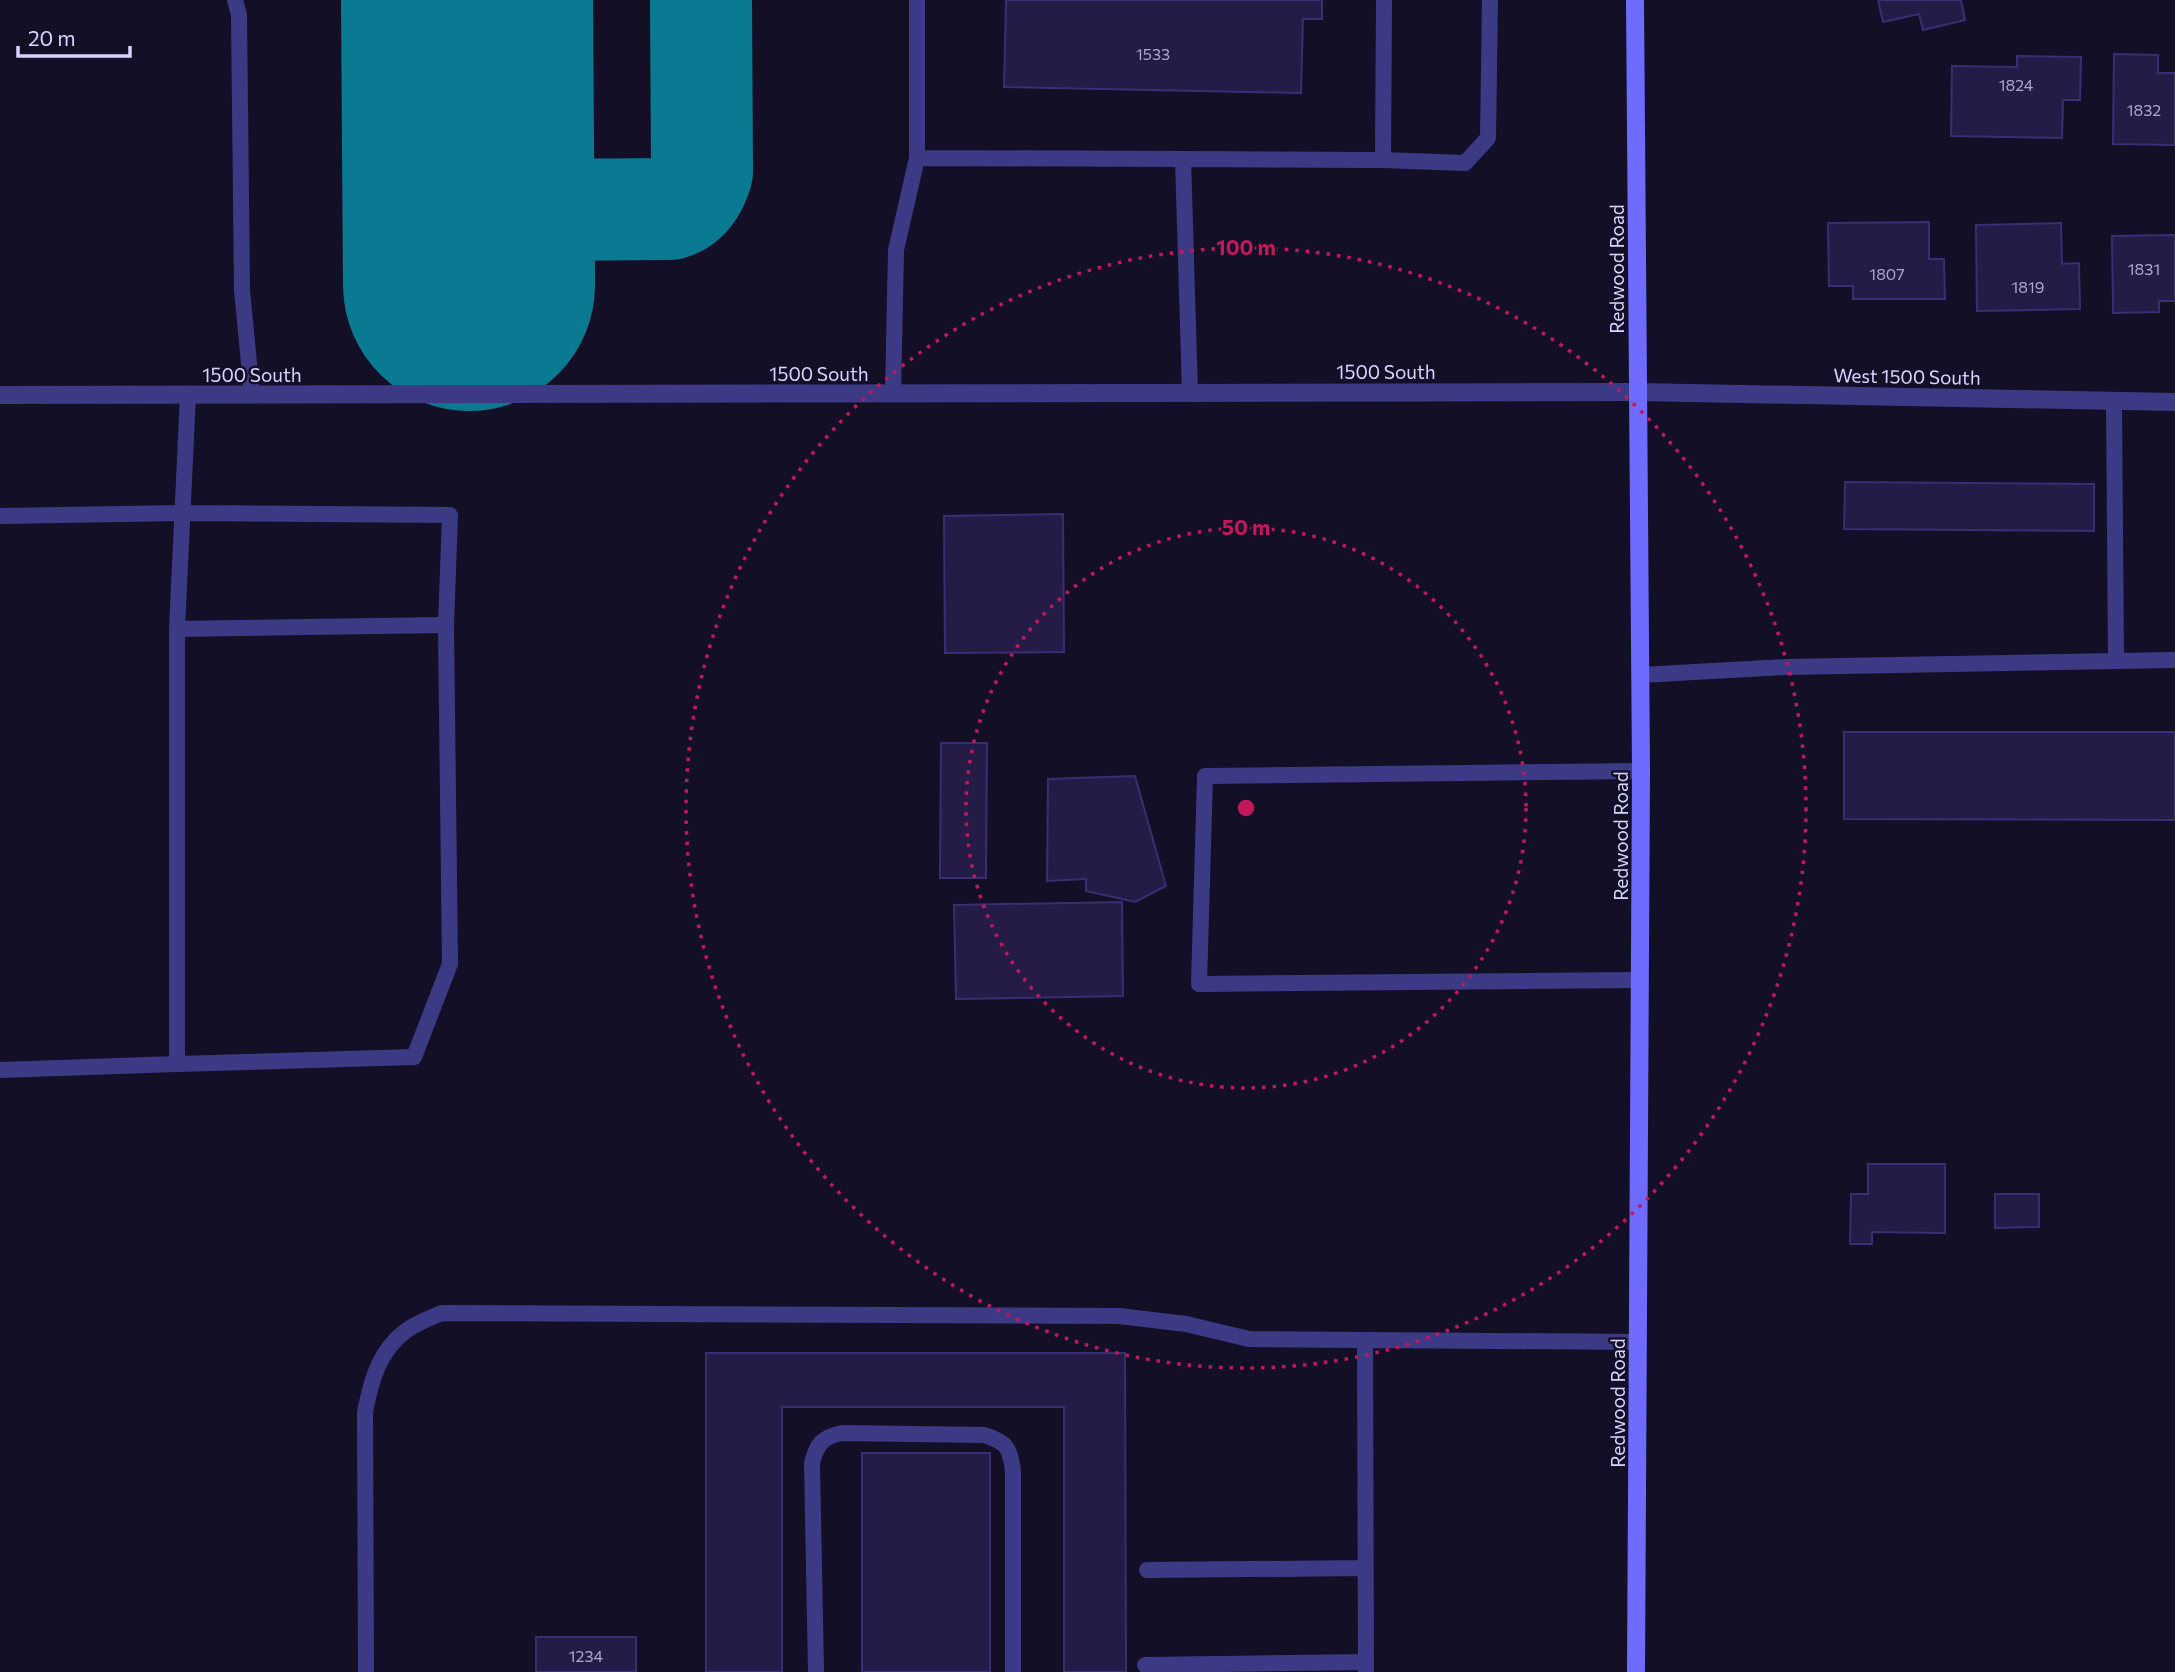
<svg xmlns="http://www.w3.org/2000/svg" width="2175" height="1672" viewBox="0 0 2175 1672" font-family="Commissioner,sans-serif">
<rect width="100%" height="100%" fill="#130f26"/>
<g fill="none" stroke-linecap="round" stroke-linejoin="round">
<path stroke="#0a7a92" stroke-width="102" d="M468,136C477,171 501,198 536,210L670,209C688,204 697,189 702,172L701,0"/>
<path stroke="#0a7a92" stroke-width="252" d="M467,0L469,285"/>
</g>
<path fill="#241b47" stroke="#3b2d73" stroke-width="2" d="M1006,0H1322V19H1303L1301,93L1004,87Z
M1878,0H1961L1965,20L1923,30L1919,14L1883,22Z
M2114,54L2158,55V73H2175V145L2113,144Z
M2017,56L2081,57L2080,100H2063L2062,138L1951,136L1952,66L2017,67Z
M1929,222V259H1944L1945,299H1853V286H1829L1828,223Z
M2061,223L2062,264L2079,263L2080,309L1977,311L1976,225Z
M2175,235V301H2159V312L2113,313L2112,236Z
M1845,482L2094,484V531L1844,529Z
M1063,514L1064,652L945,653L944,516Z
M1844,732H2175V820L1844,819Z
M941,743H987L986,878H940Z
M1135,776L1166,886L1135,902L1086,891V879L1047,881L1048,779Z
M1122,902L1123,996L956,999L954,905Z
M1868,1164H1945V1233L1872,1232V1244H1850L1851,1194H1868Z
M1995,1194H2039V1227L1995,1228Z
M706,1353H1125L1126,1672H1064V1407H782V1672H706Z
M862,1453H990V1672H862Z
M536,1637H636V1672H536Z"/>
<g fill="none" stroke-linecap="round" stroke-linejoin="round">
<path stroke="#3d3a85" stroke-width="16" d="M235,0L239,15L242,290L252,395
M917,158L1183,159
M1383,160L1384,0
M1190,393L1183,159L1383,160L1465,163L1488,138L1490,0
M893,394L896,250L917,158V0
M188,395L177,629L446,625
M0,516L181,513L450,515L446,625L450,964L414,1057L177,1064
M2116,661L2175,660
M1640,675L1786,667L2116,661L2114,401
M1640,980L1199,984L1205,776L1641,771
M0,1070L177,1064V629
M1365,1340L1366,1672
M1147,1570L1366,1568
M1145,1665L1366,1662
M366,1672L365,1412C371,1381 379,1350 407,1330C417,1323 430,1318 442,1313L1119,1316L1186,1324L1249,1339L1639,1342
M816,1672L812,1463C817,1443 823,1437 842,1433L984,1435C1007,1442 1010,1448 1013,1471V1672"/>
<path stroke="#3d3a85" stroke-width="18" d="M1638,392L2175,402"/>
<path stroke="#3d3a85" stroke-width="18" d="M0,395L1638,392"/>
<path stroke="#6f6bff" stroke-width="18" d="M1635,0L1641,771L1636,1672"/>
</g>
<g fill="none" stroke="#c2185b" stroke-width="3.5" stroke-dasharray="3.5 7">
<circle cx="1246" cy="808" r="280"/>
<circle cx="1246" cy="808" r="560"/>
</g>
<g text-anchor="middle" dominant-baseline="central" stroke-width="5" stroke-linejoin="round" paint-order="stroke">
<g font-size="16" fill="#aca6d1">
<text x="1153" y="53">1533</text>
<text x="2016" y="84">1824</text>
<text x="2144" y="109">1832</text>
<text x="2144" y="268">1831</text>
<text x="1887" y="273">1807</text>
<text x="2028" y="286">1819</text>
<text x="586" y="1655">1234</text>
</g>
<g font-size="19" fill="#d9d4ff" stroke="#130f26">
<text transform="translate(1616 269) rotate(-90)">Redwood Road</text>
<text x="1386" y="371">1500 South</text>
<text x="819" y="373">1500 South</text>
<text x="252" y="374">1500 South</text>
<text transform="translate(1907 376) rotate(1)">West 1500 South</text>
<text transform="translate(1620 836) rotate(-90)">Redwood Road</text>
<text transform="translate(1617 1403) rotate(-90)">Redwood Road</text>
</g>
</g>
<circle cx="1246" cy="808" r="10" fill="#c2185b" stroke="#130f26" stroke-width="3.5"/>
<g font-size="21" text-anchor="middle" font-weight="bold" fill="#c2185b" stroke="#130f26" stroke-width="5" stroke-linejoin="round" paint-order="stroke">
<text x="1246" y="255">100 m</text>
<text x="1246" y="535">50 m</text>
</g>
<path d="M18 46v10h112v-10" fill="none" stroke="#d9d4ff" stroke-width="3.5"/>
<text x="28" y="46" font-size="21" fill="#d9d4ff" stroke="#130f26" stroke-width="5" paint-order="stroke">20 m</text>
</svg>
